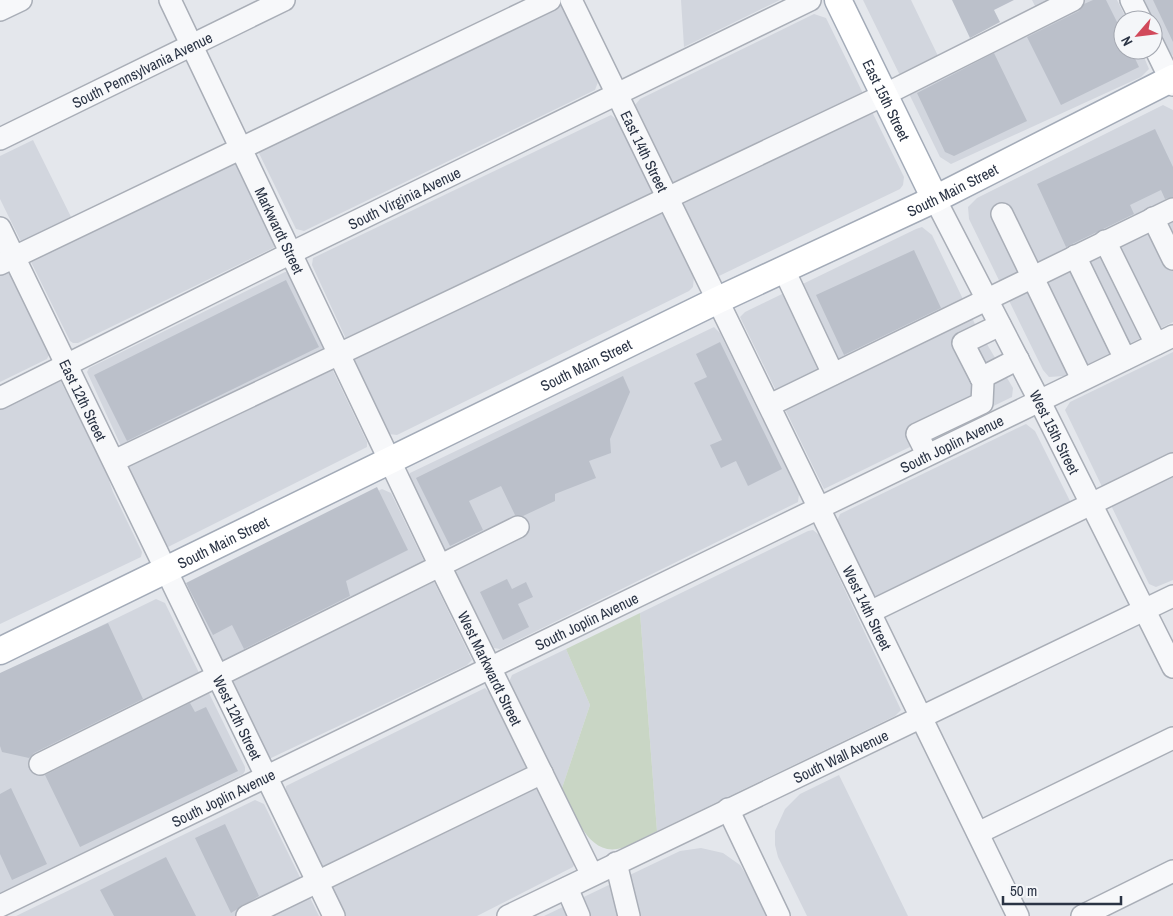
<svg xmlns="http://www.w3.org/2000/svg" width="1173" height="916" viewBox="0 0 1173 916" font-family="'Archivo Narrow',sans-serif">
<rect width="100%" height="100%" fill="#e4e7ec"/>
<path fill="#d2d6de" d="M559,0L598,82L595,90L304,231L296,229L252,139Z
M681,0H780L684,47Z
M863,0H911L939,58L1037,10L1032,0H1117L1127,20H1123V50H1141L1149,69L1141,77L951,164L940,157Z
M1144,0H1173V56L1169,52Z
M814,14L826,18L904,177L903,185L900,189L719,276L715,271L635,105L640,99Z
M1163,105L1173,110V322L1064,376L1049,377L1043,370L969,219L968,207L977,198Z
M611,115L617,120L694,276L693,287L689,291L397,435L389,434L353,362L346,339L312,265L313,258Z
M33,140L75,225L230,150L276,245L273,248L78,343H73L70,341L0,199V156Z
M922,227L932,235L975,324L1013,388L1012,397L824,489L740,317L745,312L916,229Z
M0,253L49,355L47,359L0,382Z
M285,272H289L328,349L333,371L367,442V447L166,548L133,486L121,446L87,372L89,368Z
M714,327L720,333L799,494L798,502L500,649L494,648L409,480L410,473Z
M1173,352V580L1156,587L1149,584L1065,410L1070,402Z
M60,380L104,466L113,492L142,552L141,557L0,624V409Z
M1026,424L1035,431L1078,517L882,612L837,521L840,514Z
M382,489L391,493L472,660L467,665L269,759L187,587L190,583Z
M813,530L819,535L901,710L895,716L657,831L640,613L808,531Z
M156,599L165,603L245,767V771L243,774L0,894V675Z
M566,649L590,705L562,788L509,682L512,675Z
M485,688L491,694L575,863L573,867L477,916H344L285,793L286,786Z
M839,775L908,916H807L778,857L775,845V831L785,809L800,794Z
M255,800L264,804L319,916H16Z
M701,848L723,853L740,865L752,884L767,916H544L680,851Z"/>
<path fill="#c9d6c5" d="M640,613L657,831C644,837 630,847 617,849C586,854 573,809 562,788L590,705L566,649Z"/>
<path fill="#bbc0ca" d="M952,0H1014L994,10L1000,22L970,38Z
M1093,0H1106L1123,34V50H1131L1139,67L1061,105L1027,37L1079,11L1084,4Z
M1153,0H1173V42Z
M994,53L1027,121L954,156L945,152L917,93Z
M1155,129L1173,167V197L1165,199L1161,190L1130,205L1134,214L1066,247L1037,184Z
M914,250L941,308L844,355L816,295Z
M286,280L319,347L127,441L94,375Z
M720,342L782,469L748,486L736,461L721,468L710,445L722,440L694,383L707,377L696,354Z
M623,376L630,392L610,439L611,453L589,461L596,478L555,494V501L523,516L515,515L501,486L469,501L483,530L450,546L416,478Z
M377,487L408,550L346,581L350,596L244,649L232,625L213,635L186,583Z
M507,579L512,589L526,582L533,597L518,604L529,627L503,640L480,592Z
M108,623L143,699L34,753L29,758L2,752L0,746V673Z
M190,703L195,712L206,707L238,771L80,847L45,775Z
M11,788L47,864L12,880L0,854V794Z
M225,824L259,896L231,913L195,838Z
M166,857L196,916H114L100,890Z"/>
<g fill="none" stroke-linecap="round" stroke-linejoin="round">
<defs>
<g id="minor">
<path id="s1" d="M170,0L440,566L592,875"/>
<path id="s2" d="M571,0L1018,916"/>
<path d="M1131,0L1141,20"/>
<path d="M0,10L21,0"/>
<path d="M1153,44L1173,85"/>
<path id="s3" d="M0,139L284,0"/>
<path id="s4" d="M935,199L1039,400L1173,667"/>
<path d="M1002,214L1082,379"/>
<path d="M1153,218L1173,259"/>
<path id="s5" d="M0,228L334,916"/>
<path d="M1105,241L1156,344"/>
<path d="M1075,256L1125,359"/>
<path d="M0,264L550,0"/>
<path d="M784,270L833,374"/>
<path d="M981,378L1018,359"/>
<path id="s6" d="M0,398L291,253L810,0"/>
<path d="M770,405L1173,209"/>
<path d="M927,454L917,434L982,403L983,382L963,343L1000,325"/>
<path d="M114,461L884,95L1073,0"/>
<path d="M870,612L1173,464"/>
<path d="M40,764L518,527"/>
<path d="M728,809L779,916"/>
<path d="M978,833L1173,738"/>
<path d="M616,863L629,916"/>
<path d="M567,888L579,916"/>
<path id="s7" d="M0,906L1173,336"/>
<path d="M247,916L542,773"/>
<path id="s8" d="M508,916L1173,596"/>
<path d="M1082,916L1173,871"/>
</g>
<g id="major">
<path id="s9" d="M838,0L935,199"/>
<path id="s10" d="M0,651L718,300L935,199L1173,78"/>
</g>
</defs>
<use href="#minor" stroke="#a9aeb7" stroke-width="24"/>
<use href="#major" stroke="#a3abb8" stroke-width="29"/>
<use href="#minor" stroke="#f7f8fa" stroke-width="21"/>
<use href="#major" stroke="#fff" stroke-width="26"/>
</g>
<g text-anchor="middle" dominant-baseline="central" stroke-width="4.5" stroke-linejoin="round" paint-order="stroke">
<g font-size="15" fill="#2b3445" stroke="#f4f6f9">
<text stroke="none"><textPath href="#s3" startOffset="158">South Pennsylvania Avenue</textPath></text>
<text stroke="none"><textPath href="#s9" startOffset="111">East 15th Street</textPath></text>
<text stroke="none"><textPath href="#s2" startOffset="168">East 14th Street</textPath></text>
<text stroke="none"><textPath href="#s10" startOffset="1058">South Main Street</textPath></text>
<text stroke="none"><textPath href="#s6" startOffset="451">South Virginia Avenue</textPath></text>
<text stroke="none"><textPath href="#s1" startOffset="255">Markwardt Street</textPath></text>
<text stroke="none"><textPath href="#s10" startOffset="652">South Main Street</textPath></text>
<text stroke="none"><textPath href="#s5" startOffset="191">East 12th Street</textPath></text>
<text stroke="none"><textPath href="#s4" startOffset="262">West 15th Street</textPath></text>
<text stroke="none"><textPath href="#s7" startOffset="1058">South Joplin Avenue</textPath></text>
<text stroke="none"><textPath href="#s10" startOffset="248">South Main Street</textPath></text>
<text stroke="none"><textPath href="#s2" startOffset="676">West 14th Street</textPath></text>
<text stroke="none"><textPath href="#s7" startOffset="652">South Joplin Avenue</textPath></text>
<text stroke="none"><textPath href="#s1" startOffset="741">West Markwardt Street</textPath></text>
<text stroke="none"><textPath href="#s5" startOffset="544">West 12th Street</textPath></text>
<text stroke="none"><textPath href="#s8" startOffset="369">South Wall Avenue</textPath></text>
<text stroke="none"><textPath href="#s7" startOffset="248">South Joplin Avenue</textPath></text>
</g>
</g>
<g transform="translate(1138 35) rotate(242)"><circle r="24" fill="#f4f6f9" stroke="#a4a8b1"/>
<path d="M0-4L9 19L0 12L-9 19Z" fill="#d1495b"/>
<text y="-8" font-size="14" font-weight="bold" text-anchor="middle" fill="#2b3445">N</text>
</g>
<path d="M1003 896v8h118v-8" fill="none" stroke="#2b3445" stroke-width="2.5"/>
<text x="1010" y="896" font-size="15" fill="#2b3445" stroke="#f4f6f9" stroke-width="4" paint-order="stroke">50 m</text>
</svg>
